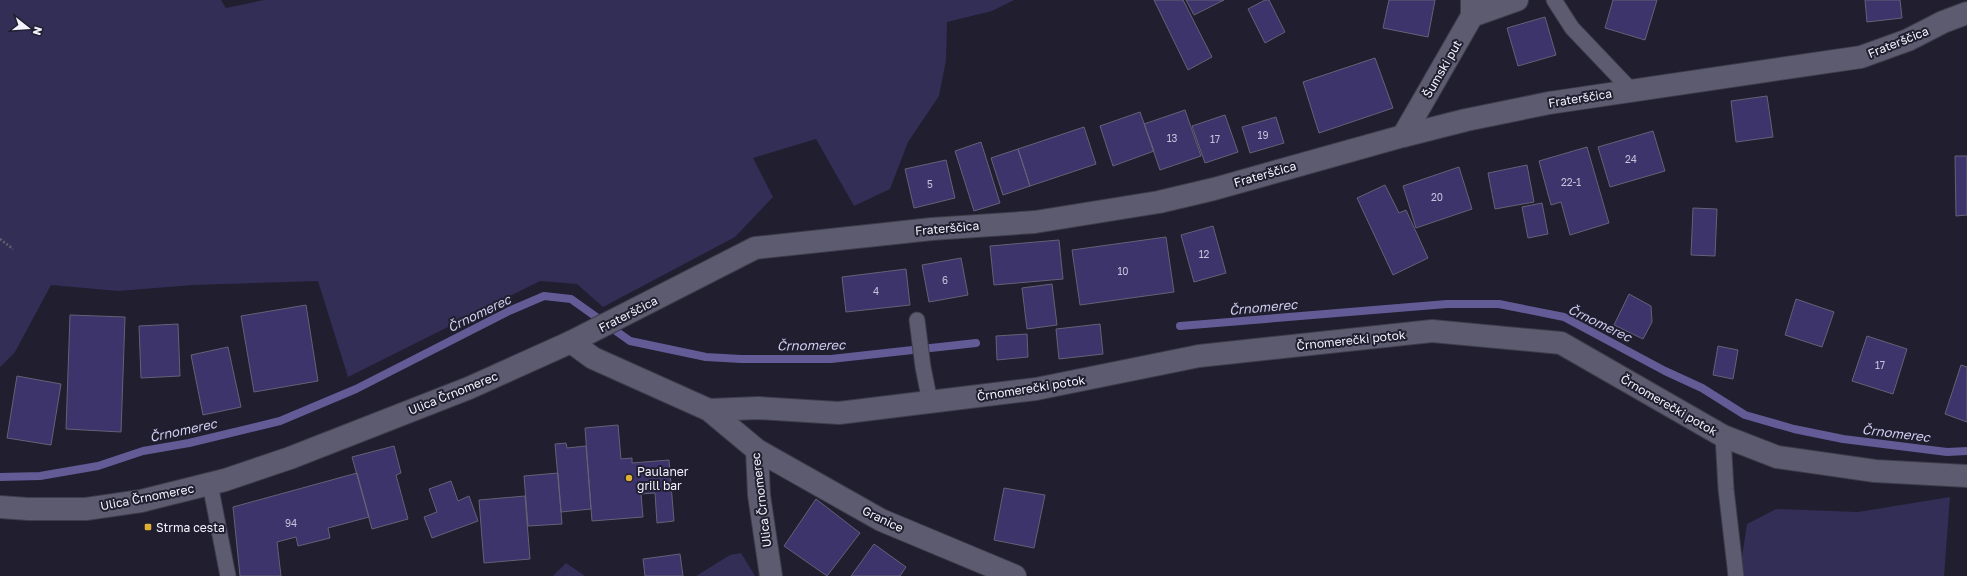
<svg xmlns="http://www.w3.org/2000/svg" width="1967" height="576" viewBox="0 0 1967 576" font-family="'Golos Text',sans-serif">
<rect width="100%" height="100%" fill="#201e2f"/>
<path fill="#332e56" d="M0,0H221L226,8L264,0H1014L992,11L947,22L946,60L939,96L908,142L890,189L854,206L816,139L753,158L773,197L735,237L603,307L577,284L540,281L348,377L318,281L193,285L118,291L51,285L15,352L0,367Z
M1950,497L1944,576H1739L1747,524L1776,509L1858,512Z
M741,553L755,576H696L730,555Z
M566,563L585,576H553Z"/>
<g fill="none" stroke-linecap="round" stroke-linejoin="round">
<path stroke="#625b96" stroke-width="8" d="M1180,326L1447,304H1499L1564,317L1665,371L1702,388L1745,415L1794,429L1843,439L1947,452L1967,451
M0,477L40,476L98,466L143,451L189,443L280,421L356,389L509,311L544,296L571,299L630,341L706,357L741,359H831L976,343"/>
</g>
<path fill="#3c346b" stroke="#636276" d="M1154,0H1183L1212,57L1188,70Z
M1186,0H1224L1194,15Z
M1265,0H1269L1285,32L1265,43L1248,9Z
M1389,0H1435L1428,37L1383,28Z
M1613,0H1657L1645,40L1605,28Z
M1865,0H1900L1902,18L1867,22Z
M1545,17L1556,55L1518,66L1507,28Z
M1375,58L1393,108L1319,133L1303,82Z
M1767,96L1773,137L1736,142L1731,101Z
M1185,110L1201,156L1160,170L1144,124Z
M1140,112L1154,151L1113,166L1100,126Z
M1225,115L1238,152L1205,163L1192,126Z
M1276,117L1284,143L1250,153L1242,127Z
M1084,127L1096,164L1030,186L1018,149Z
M1653,131L1665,171L1610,187L1598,147Z
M981,142L1000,203L974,211L955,151Z
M1587,147L1609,223L1570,235L1561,202L1551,205L1539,161Z
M1018,149L1030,186L1003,195L991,158Z
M1955,156H1967V215L1956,216Z
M946,160L955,198L914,208L905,169Z
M1527,165L1534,202L1495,209L1488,173Z
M1459,167L1472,209L1416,228L1403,186Z
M1385,185L1399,213L1406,210L1428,258L1393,275L1357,198Z
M1542,203L1548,234L1528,238L1522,207Z
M1693,208L1717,209L1715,256L1691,255Z
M1213,226L1226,273L1194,282L1181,235Z
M1166,237L1174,292L1080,305L1072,250Z
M1059,240L1063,279L994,285L990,246Z
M961,258L968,295L929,302L922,265Z
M906,269L910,305L846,312L842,277Z
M1052,284L1057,325L1027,329L1022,288Z
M1629,294L1651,306L1652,322L1643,339L1614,325Z
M1796,299L1834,312L1822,347L1785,335Z
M306,305L318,381L254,392L241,316Z
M70,315L125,317L121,432L66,429Z
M178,324L180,376L141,378L139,326Z
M1100,324L1103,354L1059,359L1056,329Z
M1027,334L1028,357L997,360L996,336Z
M1867,336L1907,349L1893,394L1852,381Z
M1718,346L1738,350L1733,379L1713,375Z
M228,347L241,407L203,415L191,355Z
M1961,365L1967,367V422L1945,414Z
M17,376L61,384L51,445L7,438Z
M618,425L621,459L632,458V463L669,460L674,521L657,523L655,493L641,494L643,517L592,521L585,428Z
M566,443L567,448L586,446L591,509L561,512L555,444Z
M394,446L401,473L396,475L408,519L372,529L352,457Z
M357,473L369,517L328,528L330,538L298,546L296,537L277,542L281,576H240L233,507Z
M558,473L562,524L528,526L524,476Z
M451,481L458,501L469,496L478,521L432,538L424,517L437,512L429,489Z
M1004,488L1045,495L1034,548L994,540Z
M525,496L530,559L484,563L479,500Z
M816,499L860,533L827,576L784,546Z
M874,544L906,567L900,576H851Z
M680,554L683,576H645L643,559Z"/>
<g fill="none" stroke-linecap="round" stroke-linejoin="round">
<defs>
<path id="lane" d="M1554,0L1572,28L1631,90
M917,320L923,367L930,402
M1723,436L1726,489L1736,576
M210,484L228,576"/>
<path id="street" d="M1472,16L1517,0
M1403,136L1472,16V0
M571,342L593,358L709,410L757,450L759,495L771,576
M709,410L758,408L839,413L1036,389L1199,356L1432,331L1561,343L1723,436L1777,457L1875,471L1967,476
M757,450L881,520L1015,576"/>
<path id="secondary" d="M0,507L28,509H86L141,501L225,480L290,458L469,388L571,342L755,248L932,229L1035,222L1159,202L1214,189L1403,136L1466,120L1549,103L1861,57L1908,40L1943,22L1967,13"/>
</defs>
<use href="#lane" stroke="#3d3c4a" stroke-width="17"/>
<use href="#street" stroke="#3d3c4a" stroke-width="24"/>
<use href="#secondary" stroke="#3d3c4a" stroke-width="24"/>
<path stroke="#626170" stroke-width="2.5" stroke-dasharray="2 2" stroke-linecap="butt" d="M0,239L13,249"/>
<use href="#lane" stroke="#5c5b6f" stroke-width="15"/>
<use href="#street" stroke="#5c5b6f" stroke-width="22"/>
<use href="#secondary" stroke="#5c5b6f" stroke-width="22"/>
</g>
<g fill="#e0b034" stroke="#201e2f" stroke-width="1.5">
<circle cx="629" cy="478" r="4"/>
<rect x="144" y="523" width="8" height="8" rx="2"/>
</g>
<g text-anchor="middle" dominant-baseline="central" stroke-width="4" stroke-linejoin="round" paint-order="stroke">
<g font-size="10" fill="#c5c3da">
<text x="1263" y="135">19</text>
<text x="1172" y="138">13</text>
<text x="1215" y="139">17</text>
<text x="1631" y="159">24</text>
<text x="1571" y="182">22-1</text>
<text x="930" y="184">5</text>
<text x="1437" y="197">20</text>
<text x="1204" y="254">12</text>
<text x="1123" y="271">10</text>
<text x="945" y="280">6</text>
<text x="876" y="291">4</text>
<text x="1880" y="365">17</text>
<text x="291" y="523">94</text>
</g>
<g font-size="12" fill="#f3f3ff" stroke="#201e2f">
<text transform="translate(1898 42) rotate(-22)">Fraterščica</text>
<text transform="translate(1442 69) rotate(-60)">Šumski put</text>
<text transform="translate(1580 98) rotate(-9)">Fraterščica</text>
<text transform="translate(1265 174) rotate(-16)">Fraterščica</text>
<text transform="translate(947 228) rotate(-5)">Fraterščica</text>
<text transform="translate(628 314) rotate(-27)">Fraterščica</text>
<text transform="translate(1351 340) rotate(-6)">Črnomerečki potok</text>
<text transform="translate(1031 388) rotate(-9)">Črnomerečki potok</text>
<text transform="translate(453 393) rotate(-22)">Ulica Črnomerec</text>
<text transform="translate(1669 405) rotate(30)">Črnomerečki potok</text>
<text transform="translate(147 497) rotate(-11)">Ulica Črnomerec</text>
<text transform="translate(761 500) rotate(-97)">Ulica Črnomerec</text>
<text transform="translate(883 519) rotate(26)">Granice</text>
</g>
<g font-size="12" fill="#f3f3ff" stroke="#201e2f" text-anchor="start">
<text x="637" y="471">Paulaner<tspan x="637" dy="14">grill bar</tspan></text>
<text x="156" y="527">Strma cesta</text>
</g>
<g font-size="13" font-style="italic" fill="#cfcdf0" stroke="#201e2f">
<text transform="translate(1263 307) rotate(-5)">Črnomerec</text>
<text transform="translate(479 313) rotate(-26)">Črnomerec</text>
<text transform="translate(1600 323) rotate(26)">Črnomerec</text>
<text transform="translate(811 345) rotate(-1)">Črnomerec</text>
<text transform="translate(183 430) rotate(-12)">Črnomerec</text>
<text transform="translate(1896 433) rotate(7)">Črnomerec</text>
</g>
</g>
<g transform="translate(28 28) rotate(107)" stroke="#201e2f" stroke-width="3" paint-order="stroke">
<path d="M0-3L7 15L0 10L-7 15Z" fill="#f3f3ff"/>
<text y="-6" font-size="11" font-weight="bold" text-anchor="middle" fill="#f3f3ff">N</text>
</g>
</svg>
